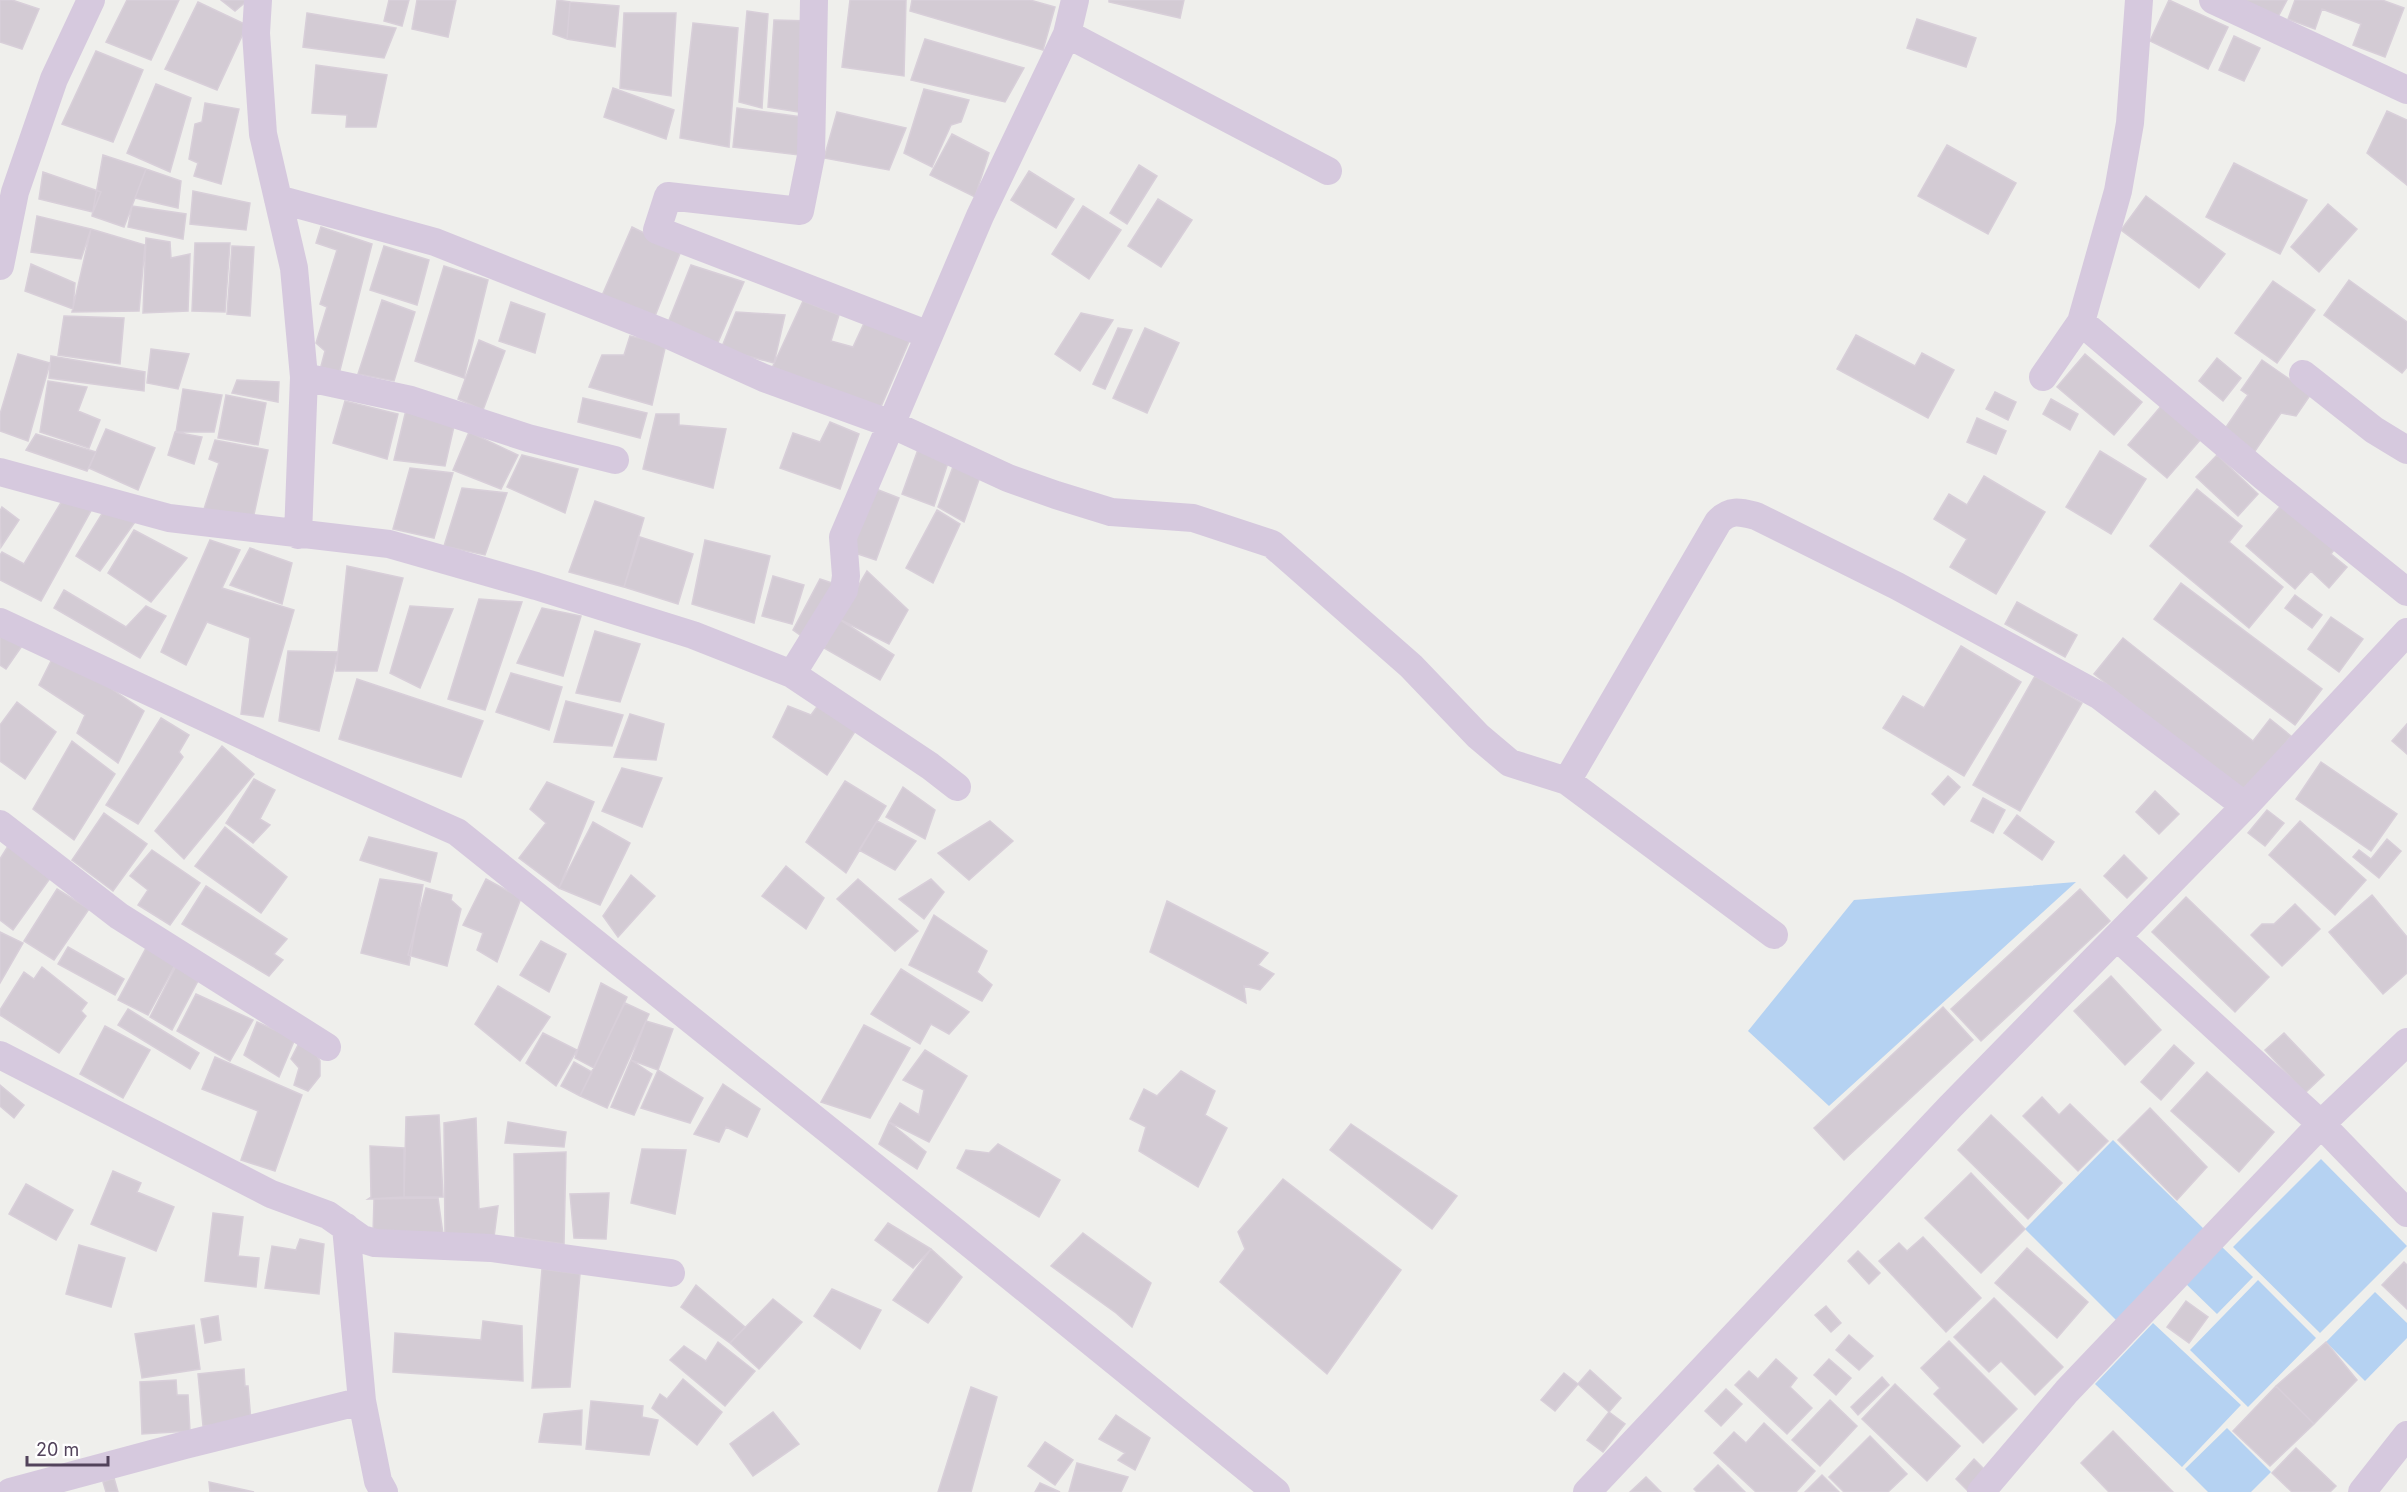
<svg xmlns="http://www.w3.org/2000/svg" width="2407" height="1492" viewBox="0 0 2407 1492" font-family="Inter,sans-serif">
<rect width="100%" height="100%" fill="#efefec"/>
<path fill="#b5d2f2" d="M2076,882L1829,1106L1748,1031L1854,900Z
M2113,1140L2205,1230L2116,1320L2025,1229Z
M2321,1159L2407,1246L2320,1333L2233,1247Z
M2221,1246L2253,1277L2217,1314L2185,1283Z
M2258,1280L2316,1338L2248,1407L2190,1350Z
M2375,1292L2407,1323V1338L2365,1381L2326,1342Z
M2153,1323L2241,1405L2182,1467L2095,1384Z
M2227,1428L2271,1472L2251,1492H2208L2185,1469Z"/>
<path fill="#d3cbd4" stroke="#d8cfd9" stroke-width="1.5" d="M0,0H12L39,9L22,49L0,42Z
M127,0H179L151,60L106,42Z
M221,0H248L235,11Z
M389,0H409L402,26L384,21Z
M417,0H456L448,37L412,29Z
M557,0L570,2L567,39L553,34Z
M850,0H906L904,76L842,67Z
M912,0H1030L1055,7L1043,50L910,11Z
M1109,0H1184L1180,18L1109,2Z
M2169,0L2228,27L2208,69L2150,41Z
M2241,0H2287L2278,17Z
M2295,0H2382L2404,8L2385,57L2353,45L2361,24L2322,9L2315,29L2288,19Z
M198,2L247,25L217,90L165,69Z
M570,2L619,6L615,47L567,39Z
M747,11L768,14L762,108L739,102Z
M307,13L396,28L384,58L303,47Z
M624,13H676L671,96L620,88Z
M1917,19L1976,38L1966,67L1907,48Z
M774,20L811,21L804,113L768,107Z
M693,23L738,28L729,147L680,138Z
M2234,36L2260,48L2244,81L2219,70Z
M925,39L1024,68L1005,102L911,80Z
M96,51L143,70L113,142L62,124Z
M316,65L387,75L376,127H346L347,115L312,113Z
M156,84L191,98L170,172L127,153Z
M613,88L674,110L666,139L604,117Z
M924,89L969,100L961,122L951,125L932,167L904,153Z
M205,103L239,109L221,184L194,176L198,163L189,159L195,124L202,122Z
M737,108L809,118L799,155L733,147Z
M2387,111L2407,120V185L2367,153Z
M837,112L906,128L889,170L824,158Z
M952,134L989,153L975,197L930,175Z
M1947,145L2016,183L1988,234L1918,196Z
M103,155L146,169L124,227L92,216Z
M2234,163L2307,200L2280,254L2206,217Z
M1139,165L1157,176L1127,224L1110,213Z
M146,169L181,181L178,208L135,198Z
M1029,171L1074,199L1056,228L1011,200Z
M43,172L101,192L93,212L39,199Z
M193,191L250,203L246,230L190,224Z
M2146,196L2225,254L2199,288L2121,230Z
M1158,199L1192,220L1161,267L1128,246Z
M2328,204L2357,229L2319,272L2291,247Z
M132,206L186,214L183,239L128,227Z
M1083,206L1121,230L1089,279L1052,254Z
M37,216L91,229L81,259L31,252Z
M321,227L372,244L339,374L320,370L325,351L316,343L327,307L320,304L337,250L316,243Z
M632,227L681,251L653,321L600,300Z
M91,229L145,245L139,311L72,312Z
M146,238L170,242L171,258L190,254L188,311L143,313Z
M195,243H230L225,312L192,311Z
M232,246L254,247L250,316L227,314Z
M384,246L429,260L417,305L370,290Z
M31,264L75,283L73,309L25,291Z
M691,265L744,282L716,347L667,325Z
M444,266L488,280L464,378L415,361Z
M2349,280L2407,322V367L2402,373L2324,315Z
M2273,281L2315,310L2277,363L2235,333Z
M382,300L415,312L394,381L358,374Z
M803,301L839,315L831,341L853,347L866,319L911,337L880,409L772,368Z
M511,302L545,314L535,353L499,341Z
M736,312L785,315L774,363L721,349Z
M1081,313L1113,320L1080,371L1055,354Z
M64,316L124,318L120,364L58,355Z
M1118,328L1132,330L1105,389L1093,384Z
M1145,328L1179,343L1147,413L1113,398Z
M1856,335L1915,366L1922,353L1954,370L1928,418L1837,369Z
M630,336L666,344L652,405L589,387L602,355H624Z
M479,340L505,351L483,410L458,399Z
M151,349L189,354L178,389L147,383Z
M18,354L50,363L28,441L0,431V414Z
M2085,354L2142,402L2114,435L2057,387Z
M51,356L145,372L144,391L49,378Z
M2217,358L2241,378L2223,401L2199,381Z
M2262,360L2311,394L2296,416L2281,413L2253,454L2222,433L2248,395L2241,390Z
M237,380L279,382L278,402L232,393Z
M48,381L87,387L78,411L100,420L89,448L40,432Z
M183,389L222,395L214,432H176Z
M1995,392L2016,402L2008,420L1986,409Z
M226,395L266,403L258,445L218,438Z
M583,398L647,413L640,438L578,422Z
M2051,399L2078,414L2070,430L2043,414Z
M345,401L398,414L387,459L333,443Z
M2162,405L2201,439L2167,478L2128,445Z
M406,410L455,422L445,466L394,460Z
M656,414H679V425L726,429L713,488L643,469Z
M1977,418L2006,431L1996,454L1967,442Z
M830,422L859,434L840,489L780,468L793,433L820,442Z
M106,429L155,448L138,490L89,468Z
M175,432L202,437L194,464L168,455Z
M469,432L518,455L501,489L453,470Z
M36,434L96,452L87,471L26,450Z
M215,440L268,450L253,519L204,509L219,463L209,459Z
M921,441L953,447L934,506L902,494Z
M960,448L987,457L964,522L938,507Z
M2100,451L2146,479L2111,534L2066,507Z
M522,455L578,469L565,513L507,487Z
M2217,455L2258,494L2238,516L2196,477Z
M410,468L453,473L434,538L393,529Z
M1984,476L2045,512L1996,594L1950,567L1967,539L1934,519L1949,494L1967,505Z
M71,486L97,500L41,601L0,580V555L2,552L24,564Z
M462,488L507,493L485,555L444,546Z
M876,489L899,498L876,560L849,551Z
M2197,489L2242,526L2229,542L2283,587L2249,628L2150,546Z
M595,501L644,518L624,587L569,572Z
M2284,502L2336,547L2331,554L2347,567L2329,588L2311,571L2295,589L2246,546Z
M108,504L135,522L100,571L76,556Z
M2,507L19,520L1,547L0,511Z
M937,510L960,524L933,583L906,568Z
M134,530L187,558L151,602L108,573Z
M640,537L693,554L678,604L624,587Z
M210,540L240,550L222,588L294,610L263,717L241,714L250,638L207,622L186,665L161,652Z
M705,540L770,556L754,623L692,604Z
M250,548L292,563L282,604L230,585Z
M347,566L403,578L377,671H336Z
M867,571L908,610L889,644L839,619Z
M773,576L804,585L792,624L762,616Z
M820,579L838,585L807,640L793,630Z
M2181,583L2322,689L2295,725L2154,619Z
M64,590L126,627L146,606L166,616L140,658L54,608Z
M2295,595L2322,615L2312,628L2285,608Z
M479,599L522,602L485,710L448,699Z
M2017,602L2077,635L2065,657L2005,624Z
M410,606L453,609L420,688L390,673Z
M542,608L581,616L563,676L517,663Z
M0,614L31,633L6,669L0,665Z
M2331,617L2363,639L2339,672L2308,649Z
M839,619L894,655L880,680L824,648Z
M595,631L640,644L620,702L576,693Z
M2123,638L2253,741L2270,719L2291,736L2246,794L2094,674Z
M1961,646L2021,682L1964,776L1883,728L1903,696L1924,708Z
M56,651L144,711L118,763L77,733L85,715L39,685Z
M288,651L338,652L319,731L279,721Z
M511,673L562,687L549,730L496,712Z
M2035,676L2082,703L2020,811L1973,785Z
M357,679L483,721L461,777L339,739Z
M824,697L858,727L827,775L773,737L788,706L811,715Z
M566,701L623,715L612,746L554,742Z
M17,702L56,732L25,779L0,761V725Z
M630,714L664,724L656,760L614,757Z
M161,718L189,735L179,752L183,757L138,824L106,805Z
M2407,724V754L2392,741Z
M72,741L115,774L74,840L33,809Z
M222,746L254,774L184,859L155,831Z
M2321,762L2397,814L2371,851L2296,799Z
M622,768L662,778L642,827L602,811Z
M1948,776L1960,787L1944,805L1932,794Z
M254,779L275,790L260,819L270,825L253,843L226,823Z
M845,781L886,806L846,873L806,842Z
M547,782L594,802L559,888L519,858L546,823L530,809Z
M903,787L935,810L925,839L886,817Z
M2155,791L2179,814L2159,834L2136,812Z
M1983,798L2005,810L1993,833L1971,821Z
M2267,810L2284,823L2265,846L2248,833Z
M104,813L147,844L113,891L72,860Z
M2017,815L2054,842L2042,860L2004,833Z
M877,821L916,841L895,870L859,850Z
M990,821L1013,841L969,880L938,853Z
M2300,821L2366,880L2335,915L2269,855Z
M593,822L630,843L600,905L559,888Z
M225,827L287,877L261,913L195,866Z
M369,837L437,853L430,882L360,860Z
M2387,839L2401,851L2379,878L2353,857L2359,850L2371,859Z
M8,846L51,877L13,930L0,920V859Z
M152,850L200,883L170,925L138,905L148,890L130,876Z
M2124,855L2147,878L2127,898L2104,876Z
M786,866L824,898L806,929L762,896Z
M631,875L655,896L618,937L603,916Z
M380,879L423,885L409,965L361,953Z
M486,879L521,898L497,962L477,950L483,933L463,925Z
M858,879L918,931L895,951L837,899Z
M931,879L944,892L924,919L899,899Z
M206,886L287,939L274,954L283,960L269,976L182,924Z
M426,888L452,895L451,900L461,909L447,966L408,955Z
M57,889L89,909L54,960L24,941Z
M2080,889L2110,921L1981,1041L1951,1009Z
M2372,895L2407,937V973L2383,994L2329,932Z
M2186,897L2269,977L2235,1012L2152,932Z
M1167,901L1268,953L1258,965L1274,974L1260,990L1244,986L1246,1003L1150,952Z
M2295,904L2320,929L2282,966L2251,935L2262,924H2274Z
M934,915L987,951L977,972L992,985L982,1001L909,965Z
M0,932L23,943L0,983Z
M541,941L566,954L549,992L520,975Z
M68,947L124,979L115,995L58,964Z
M146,948L175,965L148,1015L118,1000Z
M177,964L199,979L172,1030L150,1017Z
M42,967L87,1003L81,1011L86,1016L59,1053L0,1015V1010L24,972L34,979Z
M901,969L969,1012L949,1034L931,1024L920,1044L871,1014Z
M2111,976L2161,1030L2125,1065L2074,1011Z
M601,983L627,997L594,1068L575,1058Z
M498,986L550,1017L520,1061L475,1024Z
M196,994L253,1020L230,1061L177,1031Z
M625,1003L649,1014L607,1108L580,1096Z
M1943,1007L1973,1040L1844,1160L1814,1128Z
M128,1009L199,1053L190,1069L118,1025Z
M646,1021L673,1029L658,1070L631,1060Z
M257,1022L295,1039L279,1077L244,1055Z
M864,1025L910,1048L870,1118L821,1102Z
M105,1026L150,1050L123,1098L80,1074Z
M543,1033L577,1050L556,1086L526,1063Z
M2284,1033L2324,1075L2305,1093L2265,1050Z
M299,1043L313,1049L320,1061V1076L308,1091L294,1085L299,1068L291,1059Z
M2174,1045L2194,1063L2161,1100L2141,1082Z
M925,1050L967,1076L929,1142L889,1122L900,1103L919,1115L924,1090L903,1080Z
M215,1057L302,1095L275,1171L241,1160L258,1111L202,1089Z
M631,1060L652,1074L634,1115L611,1107Z
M574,1062L592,1072L580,1096L561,1086Z
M658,1070L703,1098L690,1123L641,1108Z
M1181,1071L1215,1091L1205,1115L1227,1128L1198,1187L1139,1151L1146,1127L1130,1119L1144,1089L1157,1096Z
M2207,1072L2274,1132L2239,1172L2171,1111Z
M723,1084L760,1109L747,1137L726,1127L719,1142L694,1134Z
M0,1085L24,1105L14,1118L0,1106Z
M2042,1097L2059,1115L2070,1104L2108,1141L2078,1171L2023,1116Z
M2150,1108L2207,1167L2177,1200L2118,1140Z
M439,1115L443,1197H404L406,1117Z
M1991,1115L2062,1183L2028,1219L1958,1150Z
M476,1118L479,1209L498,1206L494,1237H445L444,1123Z
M508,1122L566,1132L564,1147L505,1143Z
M889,1122L926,1152L917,1169L879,1144Z
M1351,1124L1457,1196L1432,1229L1330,1150Z
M998,1144L1060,1180L1039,1217L957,1168L966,1150L989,1153Z
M370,1146L404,1148V1197L368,1199L371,1197Z
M642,1149L686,1150L675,1214L631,1203Z
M566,1152L564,1244L515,1237L514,1154Z
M113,1171L141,1183L137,1192L174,1207L156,1251L91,1224Z
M1971,1173L2025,1229L1981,1273L1925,1218Z
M1283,1179L1401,1270L1327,1374L1220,1282L1245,1249L1238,1232Z
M26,1184L73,1210L56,1240L9,1214Z
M609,1193L606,1239L574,1238L570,1194Z
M438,1198L443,1234H373L374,1199Z
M213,1213L243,1217L238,1256L259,1258L256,1287L205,1281Z
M888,1223L931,1249L913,1268L875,1240Z
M1083,1233L1151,1283L1132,1327L1116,1313L1051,1266Z
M1923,1237L1981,1298L1946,1332L1879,1261L1899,1243L1907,1251Z
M300,1239L324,1244L319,1294L265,1288L272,1246L296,1250Z
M79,1245L125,1258L111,1307L66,1294Z
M2027,1248L2088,1302L2057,1338L1995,1283Z
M931,1249L962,1277L928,1323L893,1300Z
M1858,1251L1880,1273L1869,1284L1848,1261Z
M2404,1262L2407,1265V1309L2382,1285Z
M542,1269L580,1274L570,1387L532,1388Z
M696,1285L745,1327L730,1343L681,1307Z
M832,1289L881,1310L860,1349L814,1316Z
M1994,1298L2063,1367L2035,1395L2001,1361L1989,1372L1954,1337Z
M773,1299L802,1322L759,1369L730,1343Z
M2186,1301L2208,1317L2189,1343L2167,1327Z
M1826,1306L1841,1323L1831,1332L1815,1315Z
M218,1316L221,1340L205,1343L201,1319Z
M483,1321L522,1326L523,1381L393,1372L395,1333L481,1340Z
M194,1325L200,1369L142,1378L135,1334Z
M1849,1335L1873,1356L1859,1370L1836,1350Z
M1949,1341L2017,1409L1983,1443L1934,1394L1940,1388L1921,1368Z
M718,1342L755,1371L725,1406L670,1360L684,1346L706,1361Z
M2326,1342L2357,1380L2314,1424L2276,1386Z
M1776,1359L1797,1378L1790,1387L1812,1408L1787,1434L1735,1385L1749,1371L1758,1379Z
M1829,1359L1851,1378L1836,1395L1814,1375Z
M244,1369L245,1386H248L251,1421L203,1426L198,1374Z
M1590,1370L1621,1398L1609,1412L1578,1384Z
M1564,1373L1578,1384L1555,1411L1541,1400Z
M1882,1377L1889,1385L1858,1415L1851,1407Z
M683,1379L722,1412L697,1445L652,1408L660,1394L667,1399Z
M176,1380L177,1395H188L190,1431L142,1434L140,1382Z
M1895,1384L1960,1446L1927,1481L1862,1419Z
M2276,1386L2314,1424L2270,1466L2233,1431Z
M971,1387L997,1397L971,1492H938Z
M1726,1389L1742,1404L1721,1426L1705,1411Z
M1830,1400L1857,1426L1820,1466L1792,1440Z
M591,1401L643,1406L642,1417L658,1420L649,1455L586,1449Z
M582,1410L581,1445L539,1442L544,1414Z
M773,1412L799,1444L753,1476L730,1444Z
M1609,1412L1625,1424L1603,1452L1587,1440Z
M1116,1415L1150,1438L1135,1470L1118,1460L1125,1453L1099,1439Z
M1764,1423L1815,1471L1796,1492H1756L1714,1453L1734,1432L1746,1443Z
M2113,1431L2173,1492H2109L2081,1463Z
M1870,1436L1907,1474L1888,1492H1844L1829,1477Z
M1045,1442L1073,1460L1055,1485L1028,1466Z
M2296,1448L2336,1486L2330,1492H2292L2272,1473Z
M1974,1459L1987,1472L1969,1492L1956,1479Z
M1077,1463L1128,1477L1121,1492H1069Z
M1718,1465L1745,1492H1697L1694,1489Z
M1822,1475L1839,1492H1805Z
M1646,1477L1661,1492H1630Z
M114,1478L118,1492H106L103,1482Z
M209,1482L254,1492H210Z
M1040,1483L1060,1492H1035Z"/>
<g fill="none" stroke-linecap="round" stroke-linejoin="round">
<path stroke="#d6c9de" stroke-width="28" d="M258,0L256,33L263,134L294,268L304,377L298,535
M814,0L811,156L800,211L668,196L657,230L929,335
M2213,0L2407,90
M1067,34L1328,171
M278,199L435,242L662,332L764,378L891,424L1008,478L1056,495L1111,512L1193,518L1272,544L1411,666L1478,736L1510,763L1567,781L1774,935
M0,266L15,192L54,79L91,0
M2081,322L2263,476L2407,592
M2303,374L2374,430L2407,450
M304,377L411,400L528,438L615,460
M2043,377L2081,322L2118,191L2130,123L2139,0
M0,472L169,518L389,544L536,586L693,635L792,674L930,766L957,787
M0,622L306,765L457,832L958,1234L1276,1492
M792,674L844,590L846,576L843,537L980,216L1067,34L1075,0
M1567,781L1718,522C1730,509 1740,512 1756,516L1897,586L2100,696L2245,806
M0,824L119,916L327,1047
M2117,937L2321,1124L2407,1213
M0,1055L271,1194L328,1215L362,1239L375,1243L491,1248L671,1273
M346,1227L362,1401L378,1481L384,1492
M10,1492L185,1445L362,1401
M1587,1492L1950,1107L2245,806L2407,632
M1981,1492L2067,1391L2321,1124L2407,1042
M2362,1492L2407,1435"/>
</g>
<path d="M27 1456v9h81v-9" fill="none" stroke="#52435b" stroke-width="3"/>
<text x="36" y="1456" font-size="18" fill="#52435b" stroke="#ffffff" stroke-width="4.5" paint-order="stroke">20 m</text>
</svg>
